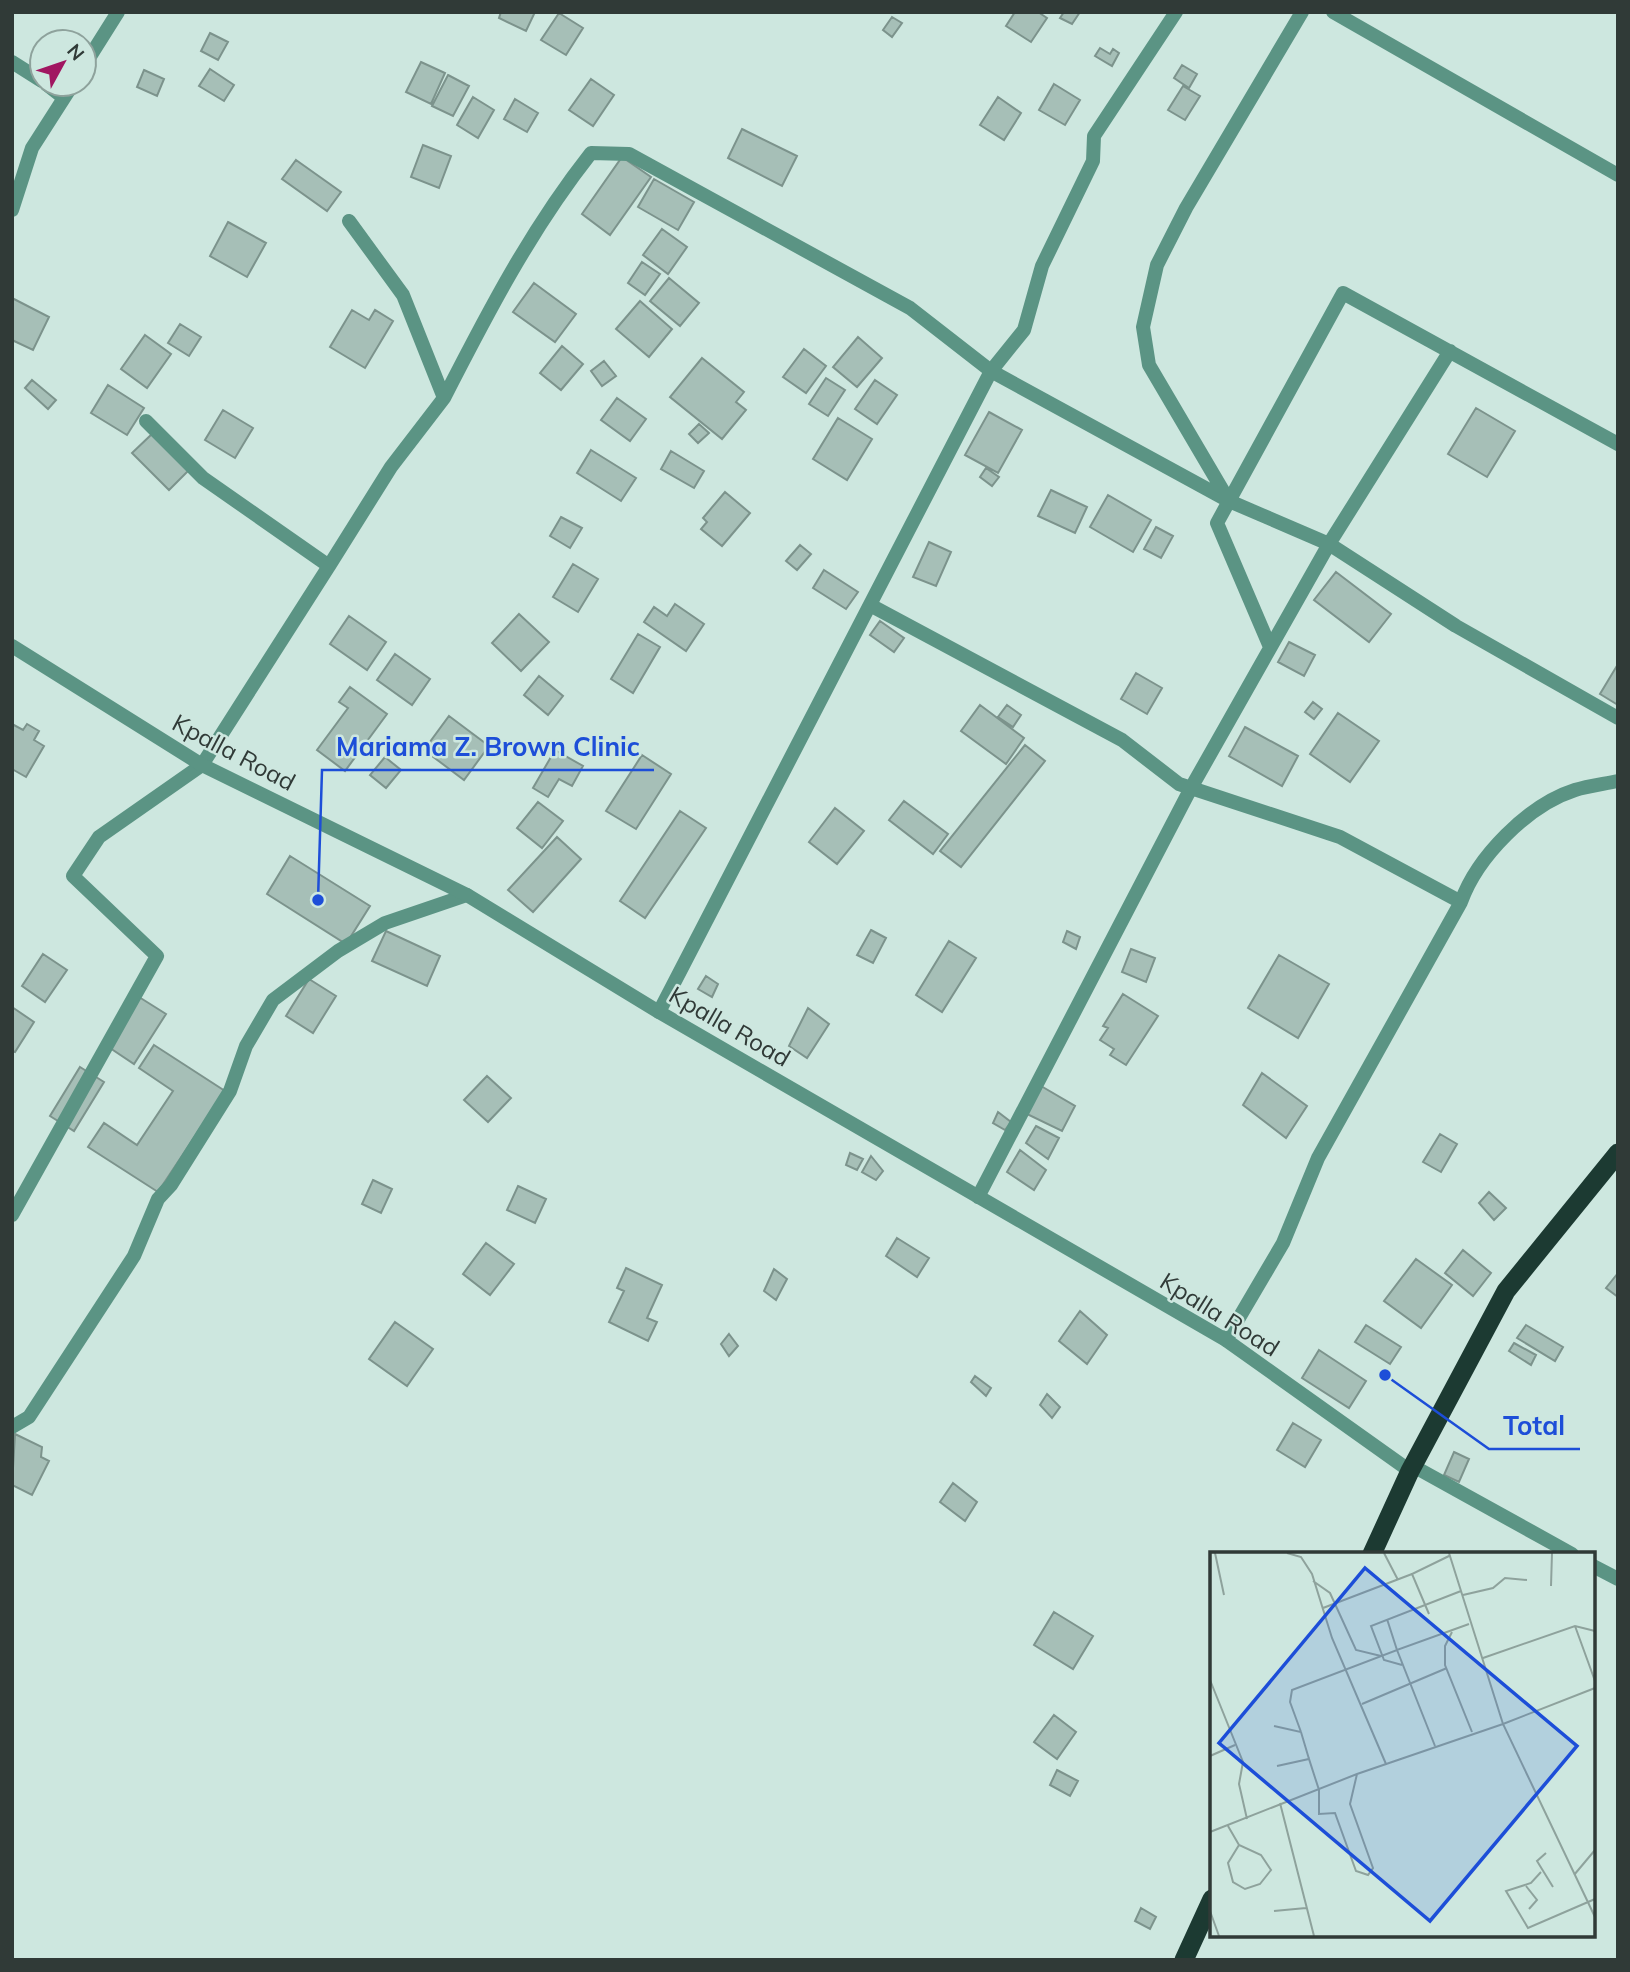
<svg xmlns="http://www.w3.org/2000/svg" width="1630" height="1972" viewBox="0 0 1630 1972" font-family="Mulish,sans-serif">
<rect width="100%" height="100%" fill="#cde7df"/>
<path fill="#a6bfb7" stroke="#7c938c" stroke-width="2" d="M501,12H535L526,31L499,18Z
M1015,12H1038L1047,18L1031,42L1006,26Z
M1064,12H1080L1072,24L1060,18Z
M559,13L583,28L566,55L541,40Z
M892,17L902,23L892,37L883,30Z
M210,33L228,42L218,60L201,51Z
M1100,48L1110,54L1113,49L1119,53L1112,66L1095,56Z
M421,62L445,73L431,104L406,92Z
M1182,65L1197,74L1189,88L1174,78Z
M210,69L234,85L224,101L199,86Z
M144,70L164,79L157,96L137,87Z
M448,75L469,86L453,116L432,106Z
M591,79L614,95L593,126L569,110Z
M1054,84L1080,100L1065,125L1039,110Z
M1183,86L1200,96L1185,120L1168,110Z
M473,97L494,110L478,138L457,125Z
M998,97L1021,113L1004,140L980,125Z
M515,99L538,113L527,132L504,119Z
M742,129L797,156L782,186L728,158Z
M423,145L451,156L439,188L411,177Z
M622,157L651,177L610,235L582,214Z
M296,160L341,192L327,211L282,179Z
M654,179L694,202L678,230L638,207Z
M228,222L266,243L247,277L210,256Z
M662,229L687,247L668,274L643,255Z
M642,262L660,274L645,295L628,283Z
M669,278L699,303L680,326L650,301Z
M534,283L576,314L555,342L513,312Z
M12,298L49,317L33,350L12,340Z
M640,301L672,329L649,357L616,329Z
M352,310L369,320L375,310L393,321L365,368L330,347Z
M180,324L201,337L189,356L168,343Z
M145,335L171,354L147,388L121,369Z
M858,337L882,358L857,387L833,367Z
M562,346L583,364L561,390L540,373Z
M804,349L826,366L806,393L783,377Z
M702,358L744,392L736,402L746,410L722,439L670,397Z
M604,361L616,376L602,386L591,371Z
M826,378L845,390L828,416L809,404Z
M32,380L56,400L48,409L25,388Z
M875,380L897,395L877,424L855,409Z
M108,385L144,408L127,435L91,413Z
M617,398L646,419L630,441L601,420Z
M1476,408L1515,431L1487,477L1448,454Z
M223,410L253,428L235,458L205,440Z
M989,412L1022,430L998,473L965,455Z
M838,418L872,439L847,480L813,459Z
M699,424L709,433L698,443L689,434Z
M152,434L189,470L169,490L132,453Z
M591,450L636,478L621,501L577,473Z
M671,451L704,471L694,488L661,469Z
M986,468L999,477L992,486L980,477Z
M1051,490L1087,507L1075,533L1038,516Z
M725,492L750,513L722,546L701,529L707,522L703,518Z
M1108,495L1151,520L1133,552L1090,527Z
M561,517L582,528L570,548L550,536Z
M1156,527L1173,536L1161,558L1144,549Z
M929,542L951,552L936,586L913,577Z
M800,545L811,554L797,570L786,561Z
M573,564L598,579L578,612L553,597Z
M824,570L858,592L846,609L813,588Z
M1336,572L1391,614L1369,642L1314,600Z
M675,604L704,624L686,651L644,622L654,607L667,616Z
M519,614L549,642L521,671L492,643Z
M349,616L386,642L367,670L330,644Z
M880,621L904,638L894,652L870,635Z
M638,634L660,647L633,693L611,679Z
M1289,642L1315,655L1304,676L1278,662Z
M395,654L430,679L412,705L377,680Z
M1618,664V705L1600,694Z
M1136,673L1162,688L1147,714L1121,699Z
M539,676L563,696L548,715L524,695Z
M350,687L387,714L345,771L317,750L348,708L339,702Z
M1313,702L1322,709L1314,719L1305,712Z
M980,705L1024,738L1006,764L961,731Z
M1007,705L1021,715L1013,727L998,717Z
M1338,713L1379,741L1350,782L1310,754Z
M449,716L489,746L464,780L424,750Z
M12,724L23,730L27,724L39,731L34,740L44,746L26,777L12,769Z
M1245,727L1298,756L1282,786L1229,756Z
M1025,745L1045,761L961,867L940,851Z
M555,750L583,766L572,786L559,779L548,797L533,788Z
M642,755L671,774L636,829L606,811Z
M385,757L401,770L386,788L370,775Z
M904,801L948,834L933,854L889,820Z
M538,802L563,821L542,848L517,828Z
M835,808L864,831L837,864L809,842Z
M680,811L706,828L645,918L620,901Z
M557,837L581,859L533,912L508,890Z
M290,856L370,906L346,944L267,894Z
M871,930L886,938L873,963L857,955Z
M386,931L440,956L427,986L372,961Z
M1067,931L1080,937L1076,949L1063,942Z
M949,941L976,958L942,1012L916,995Z
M1131,949L1155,958L1146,982L1122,972Z
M43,954L67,970L45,1002L22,986Z
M1279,955L1329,984L1298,1038L1248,1008Z
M706,976L718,984L712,997L698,989Z
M309,979L336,996L313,1033L286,1016Z
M1123,994L1158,1016L1126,1065L1110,1055L1114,1049L1100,1040L1108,1028L1103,1026Z
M139,997L166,1014L134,1064L107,1046Z
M12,1007L34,1022L15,1052L12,1051Z
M808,1008L829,1024L807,1058L789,1046Z
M154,1045L225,1091L158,1192L88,1147L104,1123L137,1145L173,1091L139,1068Z
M80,1067L104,1082L74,1131L50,1116Z
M1262,1073L1307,1106L1286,1138L1243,1105Z
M487,1076L511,1098L488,1122L464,1100Z
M1041,1086L1075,1106L1062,1131L1027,1114Z
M998,1112L1011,1122L1005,1130L993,1123Z
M1036,1126L1059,1138L1048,1159L1026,1143Z
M1440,1134L1457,1144L1441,1172L1423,1162Z
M1020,1150L1046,1170L1034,1190L1007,1172Z
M850,1153L863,1159L857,1170L846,1165Z
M871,1156L883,1171L876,1180L862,1172Z
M373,1180L392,1189L381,1213L362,1204Z
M518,1186L546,1199L535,1223L507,1210Z
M1489,1192L1506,1208L1494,1220L1479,1203Z
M897,1238L929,1258L917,1277L886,1256Z
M486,1243L514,1264L490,1295L463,1274Z
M1463,1250L1491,1273L1473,1296L1445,1273Z
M1416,1259L1452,1285L1421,1328L1384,1301Z
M626,1268L662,1285L647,1318L657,1322L648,1341L609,1322L624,1291L617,1288Z
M774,1269L787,1279L776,1300L764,1291Z
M1618,1273V1297L1606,1288Z
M1080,1311L1107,1335L1087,1364L1059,1341Z
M395,1322L433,1349L407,1386L369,1359Z
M1366,1325L1401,1347L1390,1364L1355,1342Z
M1526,1325L1563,1347L1555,1361L1517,1338Z
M729,1334L738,1346L729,1356L721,1344Z
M1514,1343L1536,1355L1531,1365L1509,1351Z
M1319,1350L1366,1381L1349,1408L1302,1378Z
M975,1376L991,1388L986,1396L971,1382Z
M1047,1394L1060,1407L1052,1418L1040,1405Z
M1293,1423L1321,1440L1305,1467L1277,1450Z
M15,1434L42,1447L41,1457L49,1461L32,1495L12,1485Z
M1454,1452L1469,1459L1459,1482L1444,1475Z
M953,1483L977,1502L965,1521L940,1502Z
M1054,1612L1093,1636L1073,1669L1034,1645Z
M1054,1715L1076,1732L1057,1759L1034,1742Z
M1057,1770L1078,1781L1070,1796L1050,1785Z
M1141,1908L1156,1917L1150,1929L1135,1921Z"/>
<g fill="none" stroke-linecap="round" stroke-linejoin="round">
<path stroke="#5b9484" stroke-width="14" d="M1333,12L1618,175
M12,62L42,81
M84,66L118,12
M46,84L64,98
M12,210L32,148L73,84
M1450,351L1329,544L1456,626L1618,718
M444,398C488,312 531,229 591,153L629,154L910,308L991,371L1229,501L1329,544L1191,788L978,1197
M1229,501L1149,365L1143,327L1157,265L1186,208L1302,12
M329,566L391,467L444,398L403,295L349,221
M870,605L1122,740L1179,784L1340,837L1461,902
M1270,647L1217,523L1343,293L1618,444
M659,1012L991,371L1024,330L1042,266L1093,161L1094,136L1176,12
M12,1215L157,956L73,876L99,837L202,765L329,566L203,478L146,421
M1226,1340L1283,1243L1318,1158L1461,902C1477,857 1528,805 1575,790C1588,786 1604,784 1618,781
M12,1427L29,1417L134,1256L158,1199L171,1185L230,1091L246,1046L273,1000L338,951L385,923L467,895
M1413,1466L1572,1554
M1593,1566L1618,1579"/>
<path stroke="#5b9484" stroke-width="14" d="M12,646L202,765L467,895L659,1012L1226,1340L1410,1471"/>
<path stroke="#1c3a32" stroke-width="19" d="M1372,1554L1410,1471L1506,1291L1618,1153
M1184,1960L1212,1899"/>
</g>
<g text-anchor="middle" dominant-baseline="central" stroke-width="5" stroke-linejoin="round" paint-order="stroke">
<g font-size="24" fill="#303a37" stroke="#cde7df">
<text transform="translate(234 752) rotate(28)">Kpalla Road</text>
<text transform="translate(730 1026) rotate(30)">Kpalla Road</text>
<text transform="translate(1220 1314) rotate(32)">Kpalla Road</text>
</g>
</g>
<g transform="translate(1210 1552)">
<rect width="385" height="385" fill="#cde7df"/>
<path fill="none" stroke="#8ea29c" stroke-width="2" d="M5,1L14,43M77,1L91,5L102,22L122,86L176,212M174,1L188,28M239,1L293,172L385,365M103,29L120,41L146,98L171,104M341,34L342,1M253,43L283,36L295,26L317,28M113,56L202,22M219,62L202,22L239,4M177,67L187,98L259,72M365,74L385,129M242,80L235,94V113L262,180M273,106L365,74L385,79M192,113L174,108L161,74L251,39M0,128L33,210L29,232L37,267M152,152L237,116M293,172L385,136M64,174L91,180L99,207M91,180L80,150L82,138L187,98L225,194M0,204L25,193M67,214L99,207L109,238V262L125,261L146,319L158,323L163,316L140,252L147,222M70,251L104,384M18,274L29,293L51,303L61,318L50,332L35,337L23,330L18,311L29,293M0,280L147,222L293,172M336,301L327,309L343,335M331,320L321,331L296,339L318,376L385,347M364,323L385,298M316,334L327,348L319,357M0,359L9,384M64,359L96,356"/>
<path fill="#1d4ed8" fill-opacity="0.15" stroke="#1d4ed8" stroke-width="3.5" d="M155,16L367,194L220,369L9,191Z"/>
<rect width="385" height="385" fill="none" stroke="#303a37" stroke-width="3.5"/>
</g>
<path fill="none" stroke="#1d4ed8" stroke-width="2.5" d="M318 900L322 770H654M1385 1375L1489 1449H1580"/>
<g fill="#1d4ed8" stroke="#cde7df" stroke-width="2.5">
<circle cx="318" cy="900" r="7"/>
<circle cx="1385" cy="1375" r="7"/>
</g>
<g font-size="26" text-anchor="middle" font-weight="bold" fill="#1d4ed8" stroke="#cde7df" stroke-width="5" stroke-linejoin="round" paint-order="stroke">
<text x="488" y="756">Mariama Z. Brown Clinic</text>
<text x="1534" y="1435">Total</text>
</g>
<rect width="1630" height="1972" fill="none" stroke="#303a37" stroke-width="28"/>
<g transform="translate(63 63) rotate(50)"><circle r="33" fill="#cde7df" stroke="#8ea29c" stroke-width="2"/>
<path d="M0-5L12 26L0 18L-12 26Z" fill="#a11661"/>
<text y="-10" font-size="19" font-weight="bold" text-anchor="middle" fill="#303a37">N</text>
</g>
</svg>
